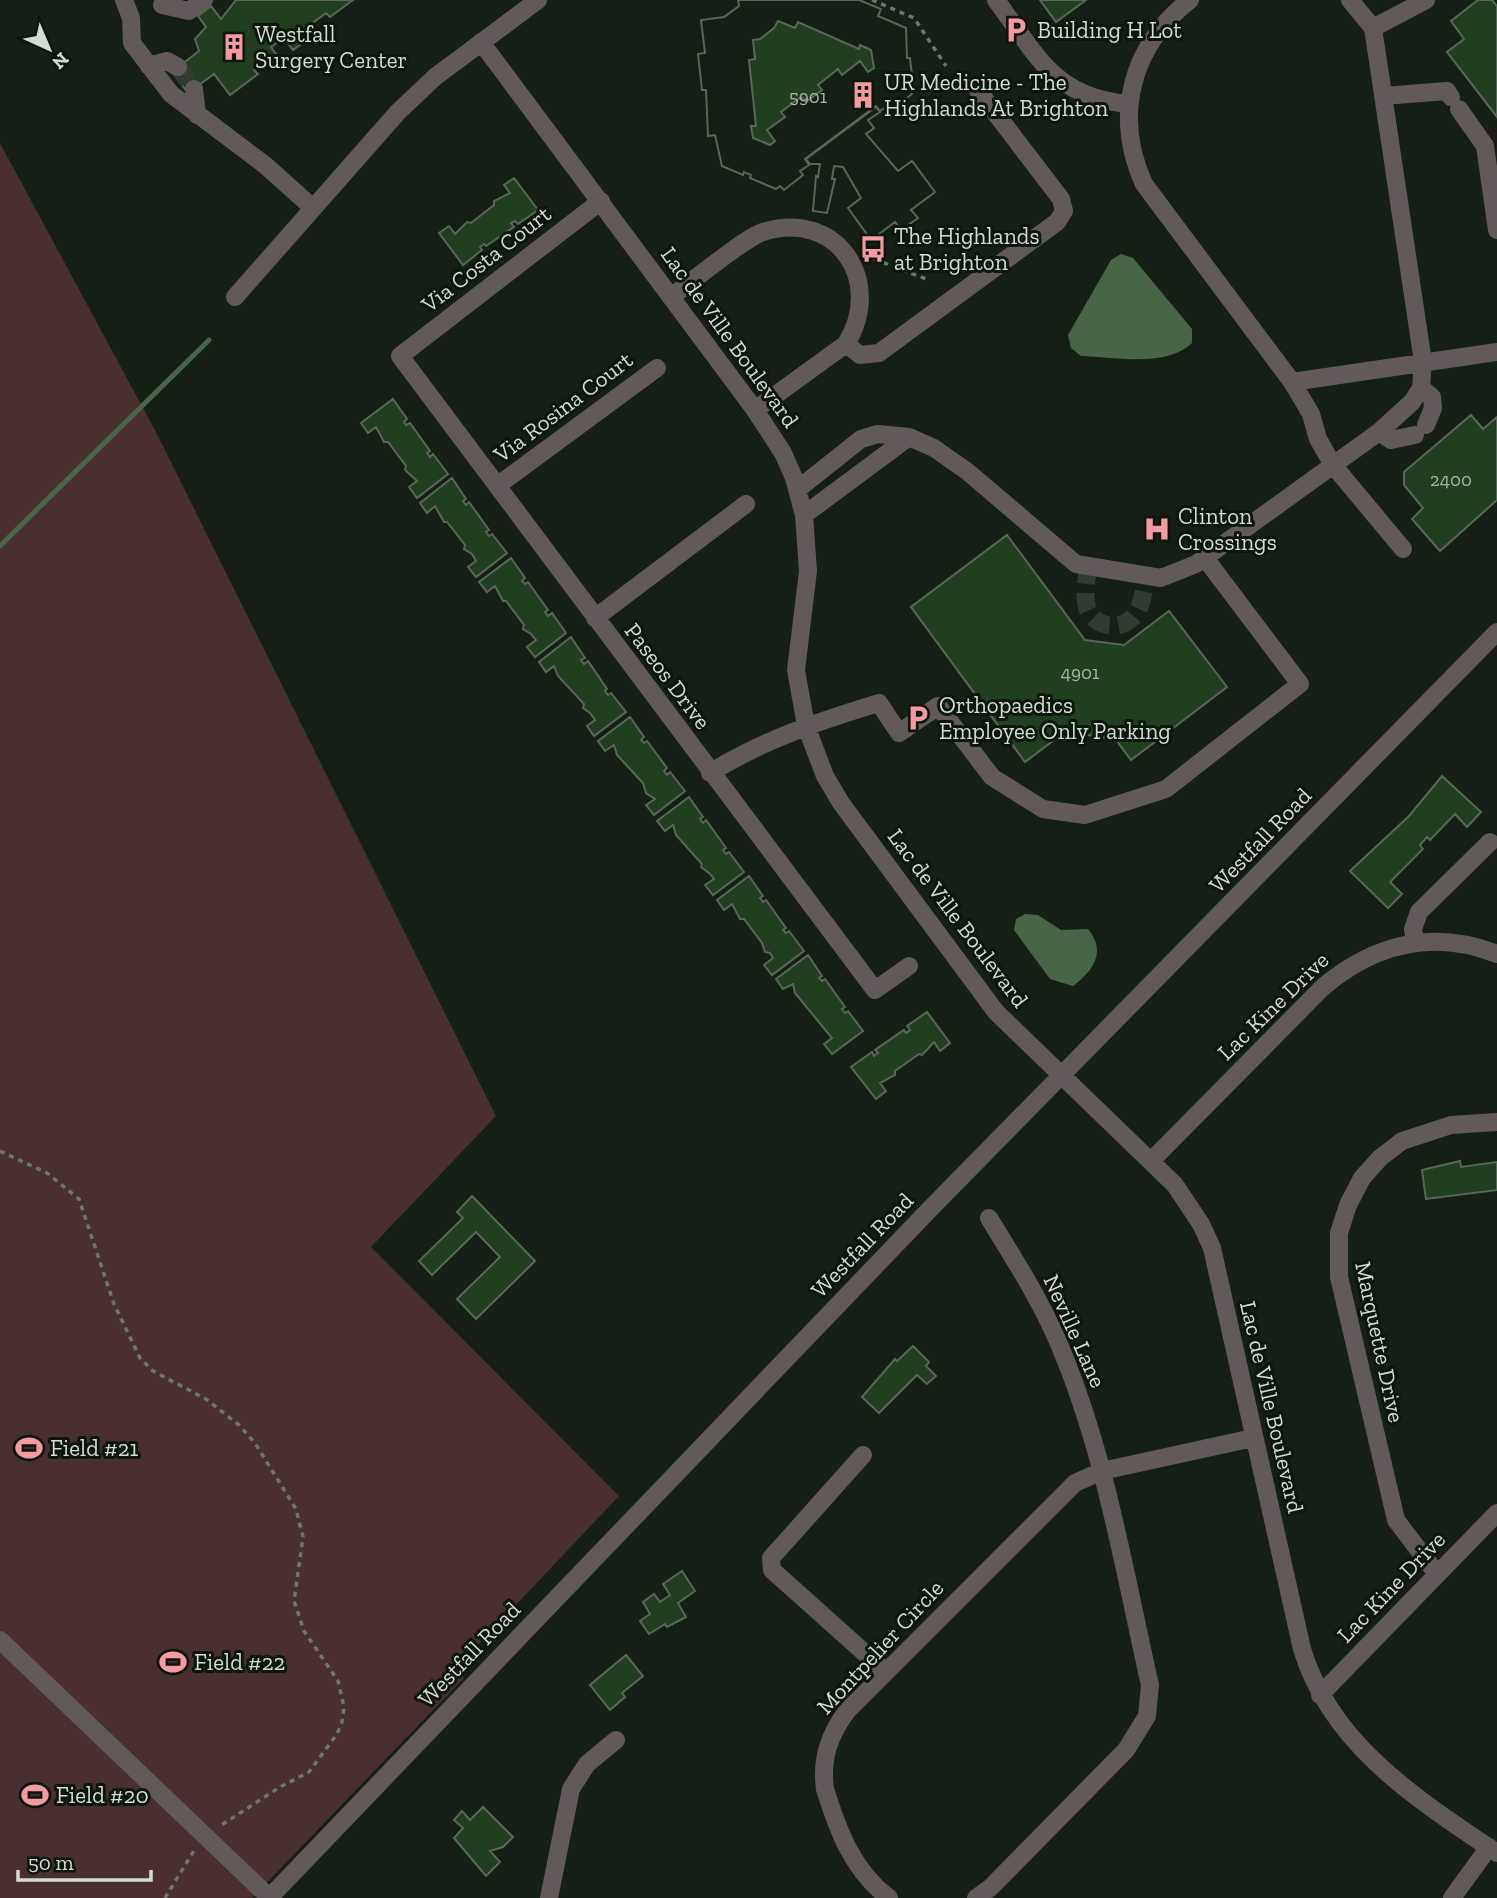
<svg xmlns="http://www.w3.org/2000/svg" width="1497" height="1898" viewBox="0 0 1497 1898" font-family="'Zilla Slab',serif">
<rect width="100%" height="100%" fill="#151f15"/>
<path fill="#492f30" d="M0,143L157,434L496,1116L371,1247L619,1496L456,1668L464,1678L252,1898H0Z"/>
<path fill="#486647" d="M1121,254L1133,258L1192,329V343C1166,368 1115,357 1081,356L1071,348L1068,335L1111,260Z
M1025,914L1038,915L1061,930L1088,929C1107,952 1093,971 1073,986L1050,979L1014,930L1016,919Z"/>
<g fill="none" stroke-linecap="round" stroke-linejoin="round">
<path stroke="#486647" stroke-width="5" d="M0,546L209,340"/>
</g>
<path fill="#213e20" stroke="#5a6659" stroke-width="2" fill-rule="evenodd" d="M236,0H353L330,17L326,13L306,28L312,36L293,50L284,38L271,47L276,54L254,70L258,74L230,95L214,74L188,93L172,72L199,51L195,39L206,27L198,16L211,6L221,19Z
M738,0H859L881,9L878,16L906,28L907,58H910L913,84L908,88L912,94L892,109L889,105L880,111L876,106L805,159L809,165L800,171L803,175L784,190L780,186L776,189L750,178L751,175L744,172L743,175L722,166L715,135L708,136L706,90H702L698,54L705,53L701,20L724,17L739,6ZM778,21L795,28L798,22L859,49L860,45L871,50L874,68L868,72L860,61L842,75L838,69L818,85L822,90L806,102L801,97L781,112L785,117L767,130L775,141L770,145L753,138L751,126H756L749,60L755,59L753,40L760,39L774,28Z
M738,0H859L881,9L878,16L906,28L907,58H910L913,84L908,88L912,94L892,109L889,105L880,111L876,106L805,159L809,165L800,171L803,175L784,190L780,186L776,189L750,178L751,175L744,172L743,175L722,166L715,135L708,136L706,90H702L698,54L705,53L701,20L724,17L739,6Z
M1040,0H1086L1056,22Z
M1478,0H1492L1497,6V117L1447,52L1464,39L1451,21Z
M876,107L880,112L868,120L874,128L866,134L898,171L912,161L935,192L911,210L918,218L901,230L895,222L871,240L848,208L861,198L843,167L834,166L832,179H835L827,213L813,211L816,176L818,177L820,164H810L806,159Z
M876,107L880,112L868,120L874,128L866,134L898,171L912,161L935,192L911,210L918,218L901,230L895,222L871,240L848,208L861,198L843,167L834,166L832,179H835L827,213L813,211L816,176L818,177L820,164H810L806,159Z
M514,178L538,210L518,224L515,221L511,223L514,227L486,246L484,244L480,247L482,250L463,265L439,233L449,226L455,234L467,222L471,223L494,205V201L510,193L504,185Z
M393,399L407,419L404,422L406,425L410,423L430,451L427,453L430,457L433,454L448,474L417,498L409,487L417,481L405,470L406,466L388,442H384L376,427L368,433L361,423Z
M1471,415L1483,429L1497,417V500L1440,551L1412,519L1423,508L1404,485V472Z
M452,478L466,499L463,501L466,505L469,502L489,530L486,532L489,536L492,534L507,553L476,577L468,567L476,561L472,554L464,549L465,545L447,522H444L435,506L427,513L420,503Z
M1007,535L1085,640L1124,645L1169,611L1227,687L1131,760L1116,740L1066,731L1025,762L911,607Z
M511,558L525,578L522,581L525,584L528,582L548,610L545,612L548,616L552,613L566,633L535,657L527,647L536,640L531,634L523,629L524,625L506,601H503L495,586L487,592L479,582Z
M571,637L585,658L581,660L584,664L588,661L607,689L605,691L608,695L611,693L626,712L594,736L587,726L595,720L590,713L583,708L584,704L558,676L554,666L546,672L539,662Z
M630,717L644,737L641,740L644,743L647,741L667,768L664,771L667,775L670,772L685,791L654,815L646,805L655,799L646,793L643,783L617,755L614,745L605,751L598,741Z
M1442,776L1481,812L1467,827L1455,814L1430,840L1427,837L1420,845L1423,849L1390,882L1402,894L1388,908L1350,871L1409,816Z
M689,797L703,817L700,819L703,823L706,820L726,848L723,850L726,854L729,852L744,872L713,895L705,885L714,879L710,874L701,867L702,864L676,835L673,825L665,831L657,821Z
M749,876L763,896L760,898L763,902L766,900L786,928L783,930L786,933L789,931L804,951L772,975L764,965L773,958L770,953L765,952L762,943L744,919H740L732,904L724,910L717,900Z
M808,955L822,976L819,978L822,981L825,979L845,1007L842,1009L845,1013L848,1011L863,1031L832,1054L824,1044L832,1038L795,993L793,984L783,989L776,979Z
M927,1012L950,1043L940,1051L934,1042L922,1055L919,1054L895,1071V1075L880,1083L886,1091L876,1099L851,1067L872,1052L874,1056L878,1053L875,1050L904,1030L906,1033L910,1030L907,1026Z
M1460,1161L1461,1167L1497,1162V1190L1426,1199L1422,1170Z
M472,1196L535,1261L476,1319L457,1299L500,1257L476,1232L432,1275L419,1261L463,1218L457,1212Z
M913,1346L929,1362L926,1366L936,1376L927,1384L917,1375L879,1413L862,1397L895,1359L897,1361Z
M682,1571L695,1591L678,1603L686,1617L667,1627L665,1624L649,1634L640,1621L650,1614L643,1602L654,1594L660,1602L670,1595L663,1584Z
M626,1655L643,1676L622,1693L625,1697L610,1710L590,1685Z
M483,1807L513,1837L503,1847L490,1851L500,1862L486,1876L454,1838L463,1828L454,1820L462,1811L470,1820Z"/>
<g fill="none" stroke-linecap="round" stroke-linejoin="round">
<path stroke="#323b32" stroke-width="18" stroke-dasharray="18 9" stroke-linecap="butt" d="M178,67L194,89
M1088,566C1087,579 1083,597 1088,610C1097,630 1126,631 1137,612C1143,602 1144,587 1147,575"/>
<path stroke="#6d766d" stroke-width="3.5" stroke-dasharray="5 5" stroke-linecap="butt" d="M872,0L914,18L946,66
M874,259L929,280
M0,1151L47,1173L79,1199L114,1304L140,1358L153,1371L206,1399L239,1425L255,1443L296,1509L303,1537L294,1601L304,1631L338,1681L344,1707L342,1722L337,1734L309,1772L280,1787L220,1826
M165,1898L195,1849"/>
<path stroke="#625a5a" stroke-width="18" d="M124,0L131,18L132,43L171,94L265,165L313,208
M996,0C1037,55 1054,98 1129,104
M1190,0C1131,46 1113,116 1144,184L1292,382L1311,414L1318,439L1333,465L1403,549
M162,5L189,11L204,0
M1373,28L1426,0
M481,42L755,410L783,453L794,478L804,515L808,571L796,670L806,726L825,776L841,803L996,1012L1175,1185L1201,1224L1212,1248L1302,1649C1331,1745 1417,1799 1497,1853
M149,66L167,61L178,67
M194,89L197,115
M1383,96L1447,91L1451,97
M1459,109L1485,146L1497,230
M601,201L400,356L875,990L909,966
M235,297L398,112L435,77L538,0
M671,297C690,283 746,237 763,232C837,209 885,281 846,344L755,410
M846,344L860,355L879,353L1057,222L1064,211L1061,199L977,89
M1292,382L1497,352
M1421,388L1432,397L1433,408L1426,425
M1379,432L1391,440L1415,435
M497,486L657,368
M798,489L861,439L878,434L909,437L934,448L968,472L1076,564L1161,578L1196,564L1379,432L1412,402L1421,388L1423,362L1373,28L1350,0
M804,515L909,437
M595,618L746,504
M710,773C763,740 819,721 879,703L899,733L938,706L992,777L1043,809L1085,815L1166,789L1300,684L1205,558
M1415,942L1413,929L1419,912L1490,842
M1151,1161L1323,987C1374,944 1433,929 1497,954
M863,1455L771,1558L772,1570L886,1672
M1437,1574L1396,1520L1339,1277V1233L1348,1205L1362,1178L1380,1158L1402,1141L1451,1125L1497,1122
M0,1640L270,1898
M1320,1695L1497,1513
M269,1898L929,1210L1497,632
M549,1898L571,1789L587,1764L616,1740
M889,1898C853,1871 838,1831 825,1789C821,1759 829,1735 847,1711L1075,1483L1102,1471L1253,1438
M976,1898L990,1888L1126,1750L1147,1716L1150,1685C1124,1570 1105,1452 1059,1344C1040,1299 1014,1259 989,1218
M1452,1898L1489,1847"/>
</g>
<defs>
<symbol id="parking-bare" viewBox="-9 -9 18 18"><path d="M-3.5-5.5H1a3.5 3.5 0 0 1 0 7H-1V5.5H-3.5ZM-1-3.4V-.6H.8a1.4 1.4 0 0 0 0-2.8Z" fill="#f49aa1" stroke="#0c160c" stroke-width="2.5" paint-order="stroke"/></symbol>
<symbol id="building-bare" viewBox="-9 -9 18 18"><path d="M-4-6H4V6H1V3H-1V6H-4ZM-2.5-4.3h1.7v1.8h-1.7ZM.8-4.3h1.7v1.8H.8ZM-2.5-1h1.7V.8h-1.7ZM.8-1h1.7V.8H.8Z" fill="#f49aa1" stroke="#0c160c" stroke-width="2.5" paint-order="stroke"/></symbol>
<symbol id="bus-bare" viewBox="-9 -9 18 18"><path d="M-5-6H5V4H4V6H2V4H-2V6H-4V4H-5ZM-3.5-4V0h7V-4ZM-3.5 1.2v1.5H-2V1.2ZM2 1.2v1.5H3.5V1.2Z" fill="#f49aa1" stroke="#0c160c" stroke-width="2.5" paint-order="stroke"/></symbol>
<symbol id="hospital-bare" viewBox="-9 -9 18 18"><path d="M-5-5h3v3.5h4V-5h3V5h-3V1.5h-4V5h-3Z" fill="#f49aa1" stroke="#0c160c" stroke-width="2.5" paint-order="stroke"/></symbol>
<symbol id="stadium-bare" viewBox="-9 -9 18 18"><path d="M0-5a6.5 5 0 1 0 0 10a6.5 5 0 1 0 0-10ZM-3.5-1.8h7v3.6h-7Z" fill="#f49aa1" stroke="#0c160c" stroke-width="2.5" paint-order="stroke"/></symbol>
</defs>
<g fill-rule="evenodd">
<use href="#parking-bare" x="997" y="11" width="38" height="38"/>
<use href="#building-bare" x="215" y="28" width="38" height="38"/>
<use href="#building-bare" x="844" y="76" width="38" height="38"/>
<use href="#bus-bare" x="854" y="230" width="38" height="38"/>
<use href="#hospital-bare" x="1138" y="510" width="38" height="38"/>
<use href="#parking-bare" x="899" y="699" width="38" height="38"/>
<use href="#stadium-bare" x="10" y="1429" width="38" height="38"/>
<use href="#stadium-bare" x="154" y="1643" width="38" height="38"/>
<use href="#stadium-bare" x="16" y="1776" width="38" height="38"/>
</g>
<g text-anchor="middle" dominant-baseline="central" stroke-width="6" stroke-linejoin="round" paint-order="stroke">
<g font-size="19" fill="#a7b4a7">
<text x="808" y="96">5901</text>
<text x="1451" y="479">2400</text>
<text x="1080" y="672">4901</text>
</g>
<g font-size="23" fill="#d4dbd4" stroke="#0c160c" text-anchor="start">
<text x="1037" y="30">Building H Lot</text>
<text x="255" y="34">Westfall<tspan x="255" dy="26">Surgery Center</tspan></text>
<text x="884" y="82">UR Medicine - The<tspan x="884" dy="26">Highlands At Brighton</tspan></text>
<text x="894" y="236">The Highlands<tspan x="894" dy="26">at Brighton</tspan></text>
<text x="1178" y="516">Clinton<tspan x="1178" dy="26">Crossings</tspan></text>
<text x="939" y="705">Orthopaedics<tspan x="939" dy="26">Employee Only Parking</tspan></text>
<text x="50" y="1448">Field #21</text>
<text x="194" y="1662">Field #22</text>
<text x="56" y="1795">Field #20</text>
</g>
<g font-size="23" fill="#d4dbd4" stroke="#0c160c">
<text transform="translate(486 259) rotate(-38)">Via Costa Court</text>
<text transform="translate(730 337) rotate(54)">Lac de Ville Boulevard</text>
<text transform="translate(563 407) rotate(-37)">Via Rosina Court</text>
<text transform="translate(668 676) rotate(53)">Paseos Drive</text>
<text transform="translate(1260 840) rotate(-46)">Westfall Road</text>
<text transform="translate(958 918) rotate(53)">Lac de Ville Boulevard</text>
<text transform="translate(1273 1006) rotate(-44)">Lac Kine Drive</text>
<text transform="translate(862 1245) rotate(-46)">Westfall Road</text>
<text transform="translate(1075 1331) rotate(66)">Neville Lane</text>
<text transform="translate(1380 1342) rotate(78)">Marquette Drive</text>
<text transform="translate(1272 1407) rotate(77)">Lac de Ville Boulevard</text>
<text transform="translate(1391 1587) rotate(-46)">Lac Kine Drive</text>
<text transform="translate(880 1647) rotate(-47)">Montpelier Circle</text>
<text transform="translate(469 1654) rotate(-46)">Westfall Road</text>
</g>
</g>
<g transform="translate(49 49) rotate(136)" stroke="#0c160c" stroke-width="5" paint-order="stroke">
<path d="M0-5L12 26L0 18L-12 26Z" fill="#d4dbd4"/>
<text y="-10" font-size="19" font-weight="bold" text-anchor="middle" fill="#d4dbd4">N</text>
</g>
<path d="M18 1870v10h133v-10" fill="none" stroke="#d4dbd4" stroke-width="3.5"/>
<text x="28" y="1870" font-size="21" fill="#d4dbd4" stroke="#0c160c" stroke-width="5" paint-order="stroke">50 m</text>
</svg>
